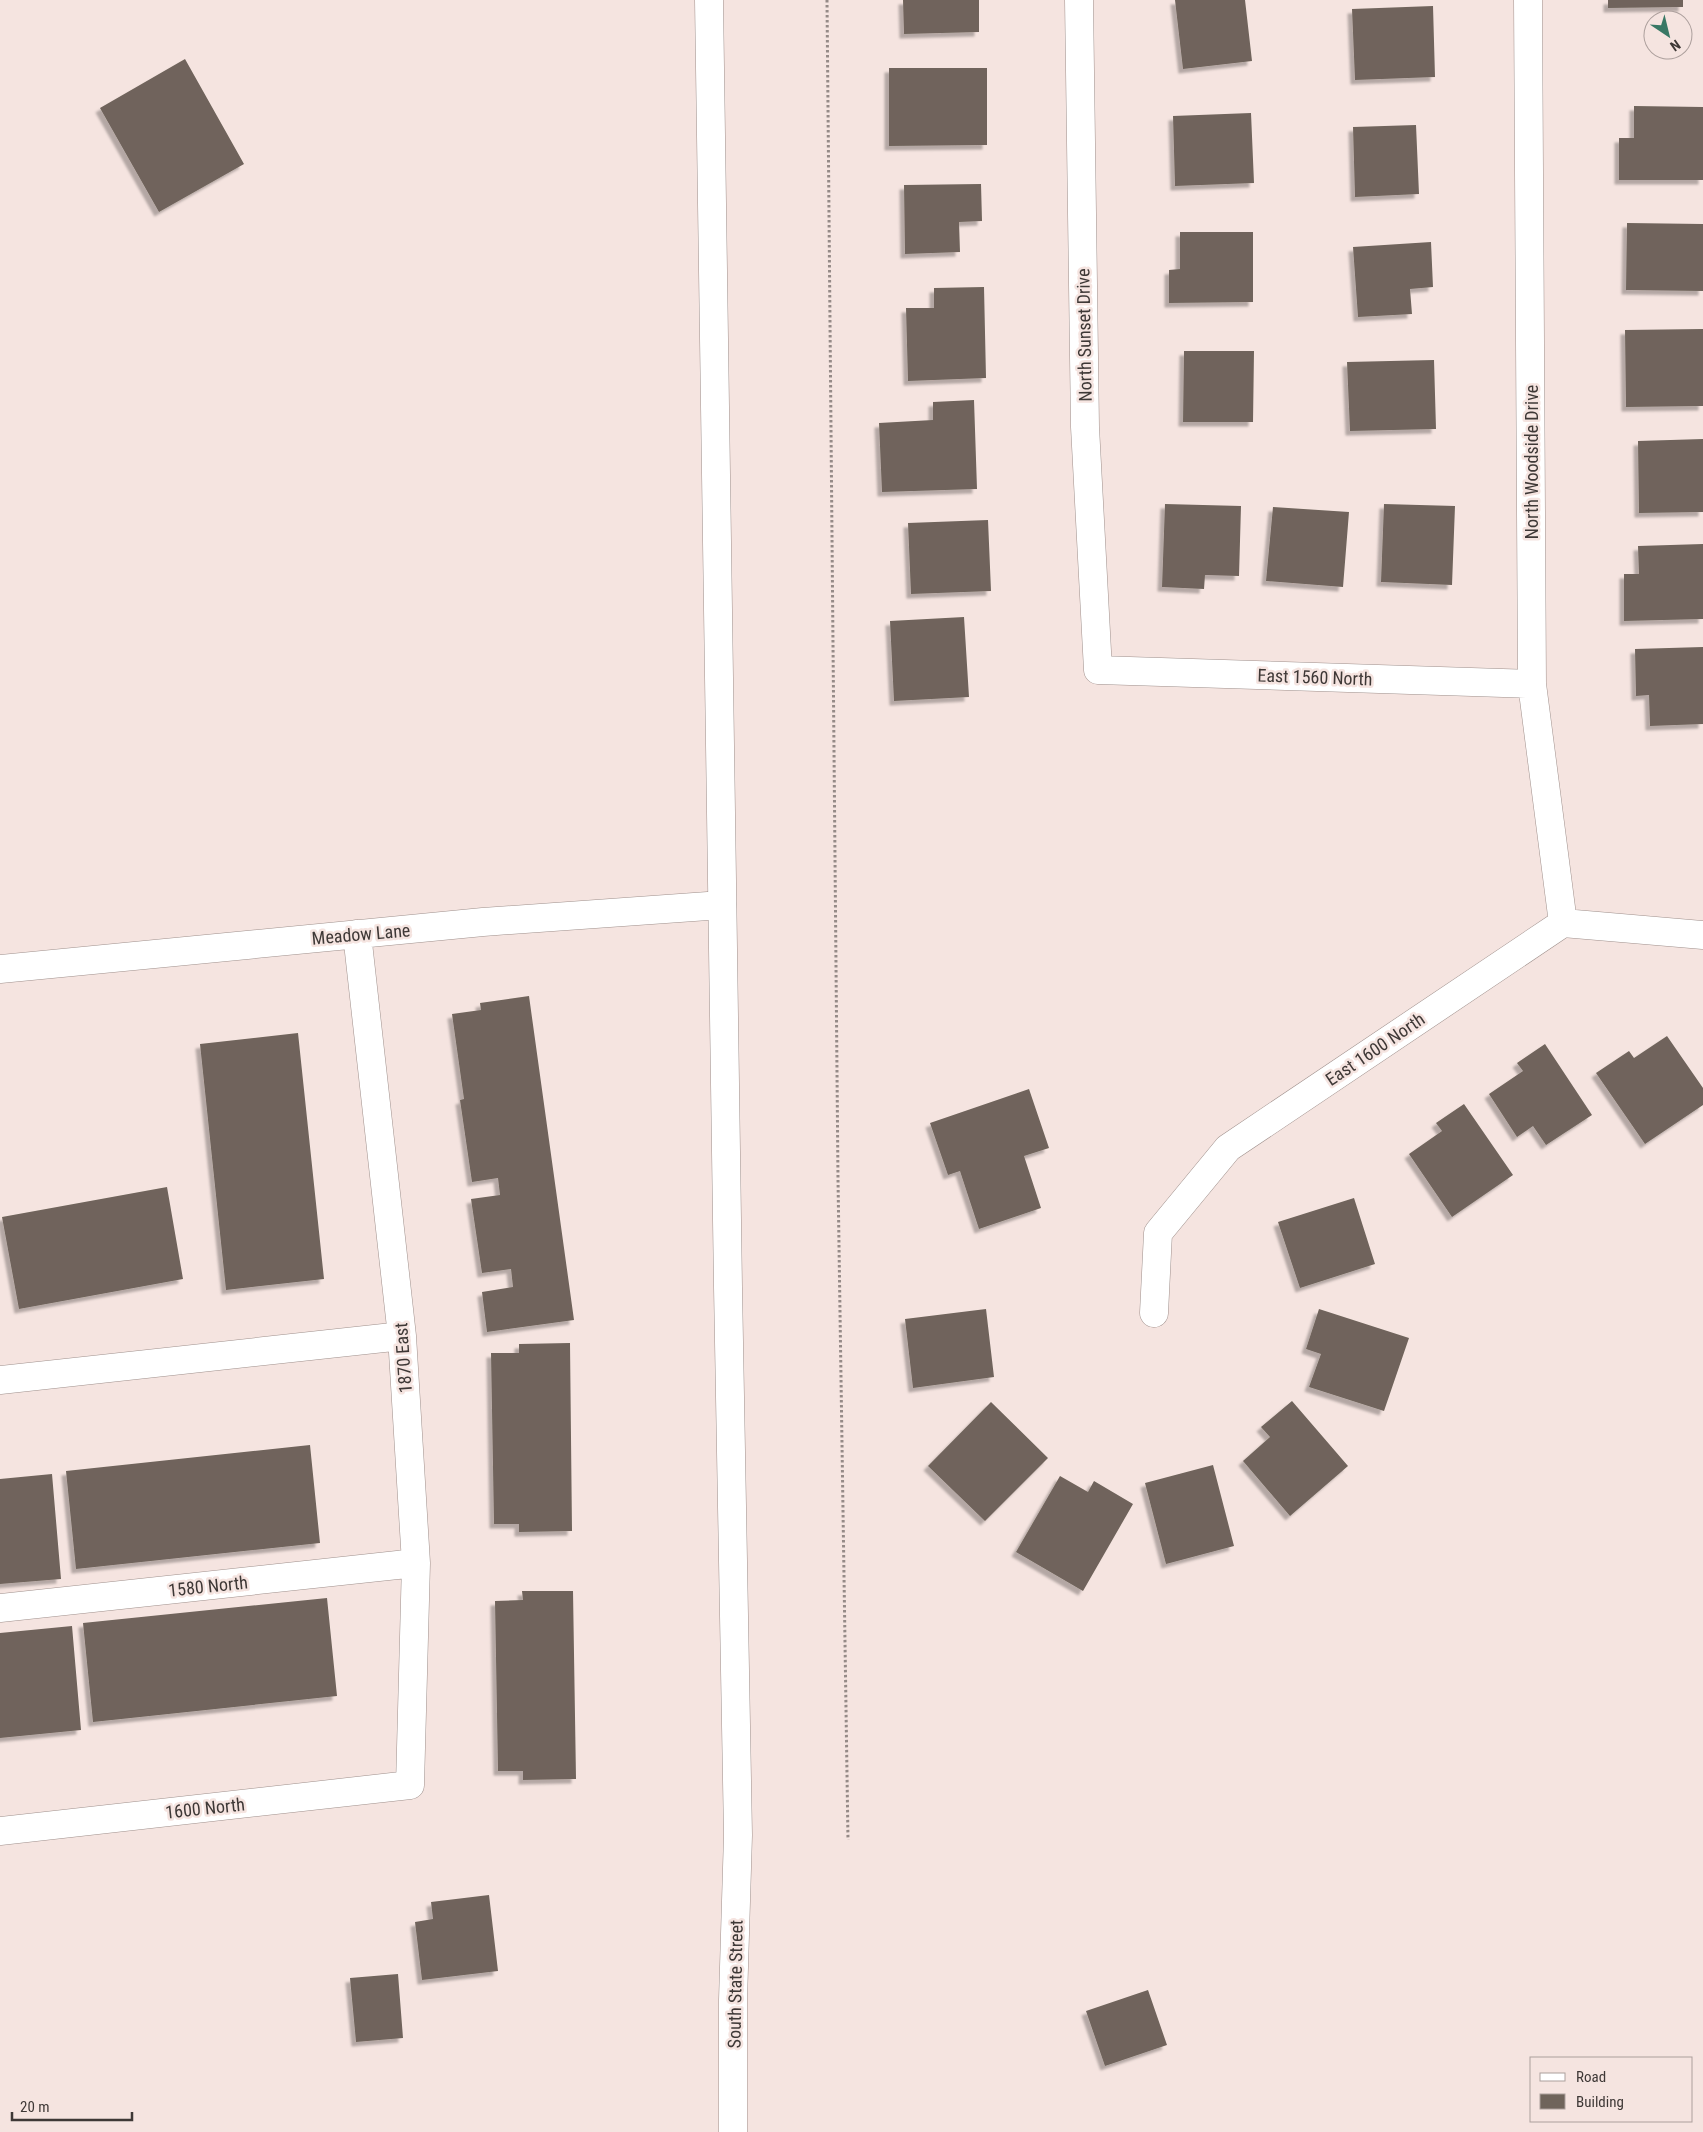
<svg xmlns="http://www.w3.org/2000/svg" width="1703" height="2132" viewBox="0 0 1703 2132" font-family="'Roboto Condensed',sans-serif">
<defs>
<filter id="shadow"><feDropShadow dx="-4.5" dy="4.5" stdDeviation="1" flood-color="#0004"/></filter>
</defs>
<rect width="100%" height="100%" fill="#f5e4e0"/>
<path fill="#6f645b" filter="url(#shadow)" d="M903,0H979V32L904,34Z
M1175,0H1245L1252,61L1183,69Z
M1608,0H1683V7L1608,8Z
M1433,6L1435,77L1355,80L1352,9Z
M185,59L244,164L159,212L100,108Z
M889,68H987V145L889,146Z
M1634,106L1703,107V180H1619V138H1634Z
M1251,113L1254,183L1175,186L1173,116Z
M1416,125L1419,194L1355,197L1353,127Z
M981,184L982,221L959,222L960,252L905,254L904,185Z
M1627,223L1703,224V291L1626,290Z
M1180,232H1253V302L1169,303V270L1180,269Z
M1431,242L1433,287L1410,289L1412,314L1358,317L1353,247Z
M984,287L986,378L908,381L906,308H934V288Z
M1703,329V406L1626,407L1625,330Z
M1184,351H1254L1253,422H1183Z
M1434,360L1436,429L1350,431L1347,362Z
M974,400L977,489L882,492L879,423L933,420V402Z
M1703,439V512L1639,513L1638,441Z
M1165,504L1241,506L1239,576L1205,575L1204,589L1162,587Z
M1384,504L1455,506L1452,585L1381,582Z
M1273,507L1349,512L1343,587L1266,581Z
M988,520L991,591L911,594L908,523Z
M1703,544V619L1624,621V574H1639L1638,546Z
M964,617L969,697L894,701L890,621Z
M1703,647V724L1650,726L1649,695L1636,696L1635,649Z
M529,996L574,1320L487,1332L482,1292L513,1287L511,1269L482,1273L471,1199L500,1195L498,1178L472,1182L460,1100L464,1099L452,1014L481,1010L480,1003Z
M298,1033L324,1279L226,1290L200,1044Z
M1667,1036L1703,1088V1105L1645,1144L1596,1073L1629,1051L1634,1058Z
M1545,1044L1592,1115L1546,1145L1533,1126L1517,1137L1489,1094L1523,1071L1517,1063Z
M1029,1089L1049,1148L1024,1156L1041,1208L979,1229L960,1171L948,1175L930,1123Z
M1464,1104L1513,1175L1452,1217L1409,1154L1442,1131L1436,1123Z
M167,1187L183,1279L19,1309L2,1217Z
M1354,1198L1375,1264L1300,1288L1278,1222Z
M986,1309L994,1377L913,1388L905,1319Z
M1319,1309L1409,1338L1384,1411L1309,1387L1321,1354L1306,1349Z
M570,1343L572,1531L519,1532V1524H494L491,1353H519V1344Z
M1292,1401L1348,1466L1290,1516L1243,1461L1270,1437L1261,1427Z
M991,1402L1048,1458L985,1521L928,1466Z
M310,1445L320,1543L76,1569L66,1471Z
M1213,1465L1234,1546L1166,1564L1145,1483Z
M52,1474L61,1579L0,1584V1479Z
M1060,1476L1088,1492L1094,1481L1133,1504L1083,1591L1016,1552Z
M522,1591H573L576,1779L523,1780V1771H498L495,1601L523,1600Z
M327,1598L337,1696L93,1722L83,1623Z
M72,1626L81,1730L0,1738V1633Z
M489,1895L498,1971L422,1980L415,1922L433,1919L431,1902Z
M398,1974L403,2038L356,2042L350,1978Z
M1148,1990L1167,2045L1105,2066L1086,2011Z"/>
<g fill="none" stroke-linecap="round" stroke-linejoin="round">
<defs>
<path id="minor" d="M1079,0L1085,427L1098,670L1532,684
M1528,0L1532,684L1563,923
M0,969L483,922L722,905
M1154,1313L1158,1233L1228,1148L1563,923L1703,935
M0,1380L402,1336
M0,1608L416,1563
M0,1831L410,1785L416,1563L402,1336L357,934"/>
<path id="major" d="M709,0L728,1287L738,1835L733,2000V2132"/>
</defs>
<use href="#minor" stroke="#9f908c" stroke-width="29"/>
<use href="#major" stroke="#9f908c" stroke-width="29"/>
<path stroke="#958a87" stroke-width="3" stroke-dasharray="2.5 2.5" stroke-linecap="butt" d="M827,0L838,1179L848,1840"/>
<use href="#minor" stroke="#fff" stroke-width="28"/>
<use href="#major" stroke="#fff" stroke-width="28"/>
</g>
<g text-anchor="middle" dominant-baseline="central" stroke-width="5" stroke-linejoin="round" paint-order="stroke">
<g font-size="18" fill="#3e3836" stroke="#f5e4e0">
<text transform="translate(1084 335) rotate(-91)">North Sunset Drive</text>
<text transform="translate(1531 462) rotate(-90)">North Woodside Drive</text>
<text transform="translate(1315 677) rotate(2)">East 1560 North</text>
<text transform="translate(361 934) rotate(-5)">Meadow Lane</text>
<text transform="translate(1375 1049) rotate(-34)">East 1600 North</text>
<text transform="translate(403 1358) rotate(-94)">1870 East</text>
<text transform="translate(208 1586) rotate(-6)">1580 North</text>
<text transform="translate(205 1808) rotate(-6)">1600 North</text>
<text transform="translate(735 1984) rotate(-89)">South State Street</text>
</g>
</g>
<rect x="1530" y="2057" width="162" height="65" fill="#f5e4e0" stroke="#ac9f9c"/>
<rect x="1540" y="2073" width="25" height="8" fill="#ffffff" stroke="#ac9f9c"/>
<text x="1576" y="2082" font-size="15" fill="#3e3836">Road</text>
<rect x="1540" y="2094" width="25" height="15" fill="#6f645b" stroke="#ac9f9c"/>
<text x="1576" y="2107" font-size="15" fill="#3e3836">Building</text>
<g transform="translate(1668 35) rotate(145)"><circle r="24" fill="#f5e4e0" stroke="#ac9f9c"/>
<path d="M0-4L9 19L0 12L-9 19Z" fill="#397865"/>
<text y="-8" font-size="14" font-weight="bold" text-anchor="middle" fill="#3e3836">N</text>
</g>
<path d="M12 2112v8h120v-8" fill="none" stroke="#3e3836" stroke-width="2.5"/>
<text x="20" y="2112" font-size="15" fill="#3e3836" stroke="#f5e4e0" stroke-width="4" paint-order="stroke">20 m</text>
</svg>
